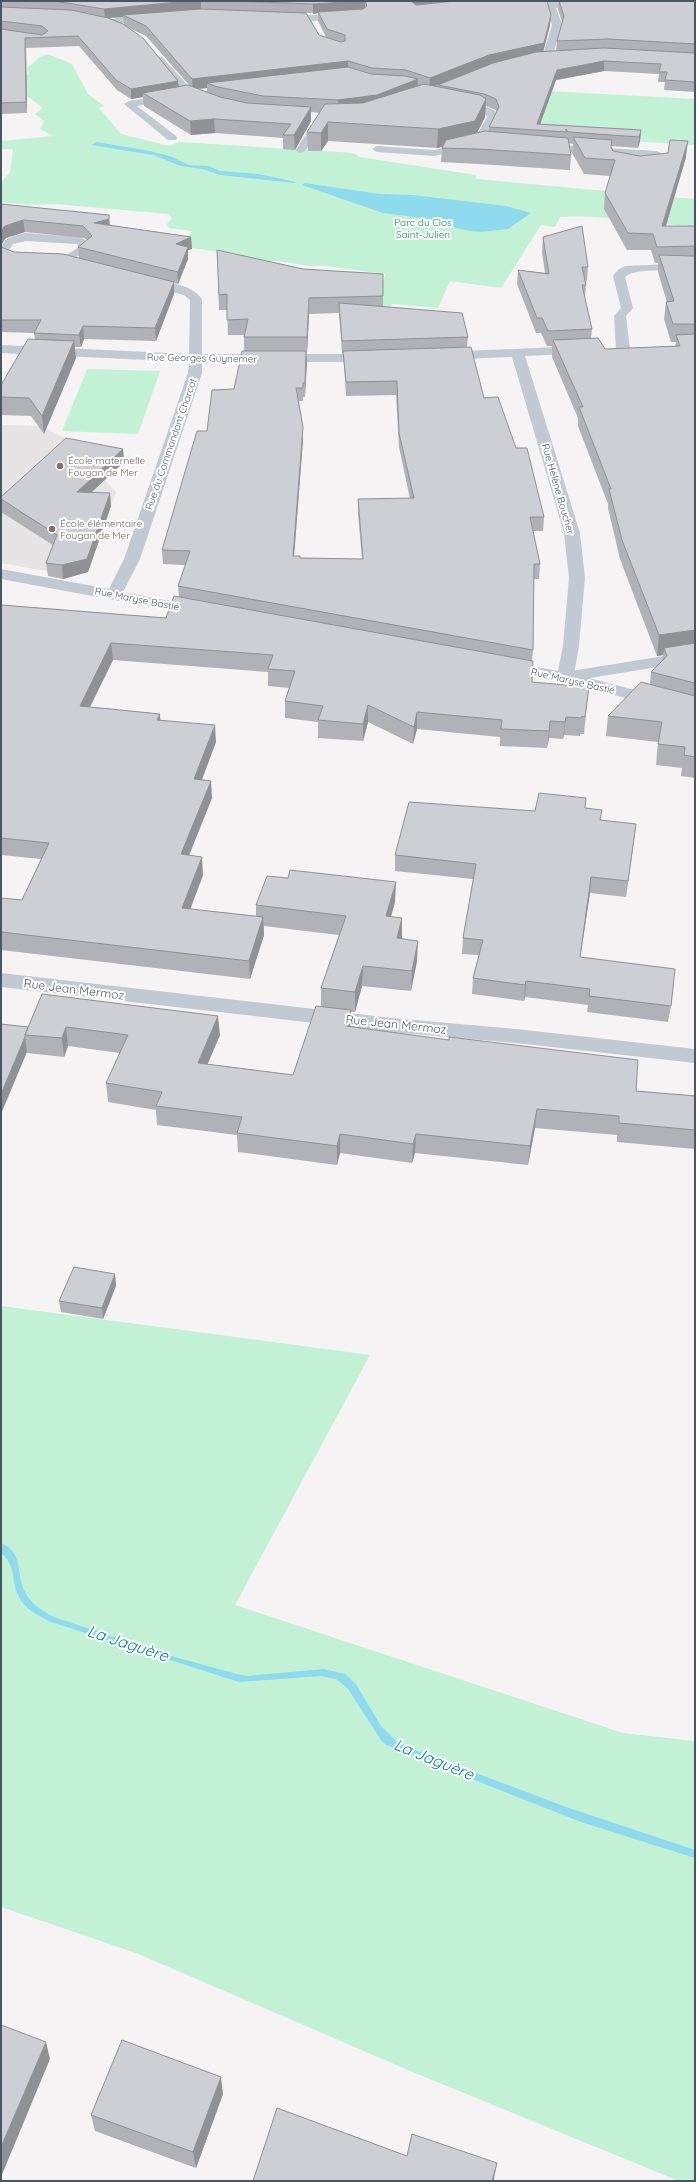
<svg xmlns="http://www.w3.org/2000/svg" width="696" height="2182" viewBox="0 0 696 2182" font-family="Quicksand,sans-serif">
<rect width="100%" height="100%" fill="#f5f3f3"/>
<path fill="#e6e4e5" d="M1,425L41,426L101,457L124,462L113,472L102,470L101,476L116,492L88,572L74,576L1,563Z"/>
<path fill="#c3f1d5" d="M48,54L72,64L88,94L104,106L99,108L121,134L169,146L179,142L354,153L359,157L476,175V179L695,199V226C650,225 605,214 560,217L555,227L541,225L501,288L450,281L438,308L392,304L372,348H353L386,274L324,266H311L276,261L256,262L242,255L170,245L189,236L192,231L169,228L167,224L172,218L168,214L55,204L29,205L1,202V183L10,172L13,149H1V141L53,136L40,129L44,121L35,114L43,108L19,90L12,80L29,74L27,68L40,57Z
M548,91L695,99V145L536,135Z
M87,369L160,371L138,434L62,431Z
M1,1306L370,1355L235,1605L623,1733L695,1741V2181H679L415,2073L136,1953L1,1907Z"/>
<path fill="#90daee" d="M97,142L150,151L172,157L189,165L209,166L220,171L258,174L296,182L295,183L220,175L203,169L181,166L153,155L91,145Z
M305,183L380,194L413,195L506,206L531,213L508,229L481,232L470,231L456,228L436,220L383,213L302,185Z
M1,1543C23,1552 16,1571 24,1590C30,1603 42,1611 54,1617L171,1656L237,1674L247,1676L324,1669L345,1674L356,1684L381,1726L399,1744L566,1807L695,1850V1858L581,1822L386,1745L381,1740L348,1689L336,1679L321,1676L239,1682L51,1622C39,1616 23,1608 18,1595C11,1579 16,1565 1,1553Z"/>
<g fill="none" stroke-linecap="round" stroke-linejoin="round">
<path fill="#c1cad2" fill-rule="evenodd" d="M470,142L474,143V147L434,156L377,152L372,149L377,146L434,150Z
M695,651V661L565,682L559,680L557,677L559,674L565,672Z"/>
<path fill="#c1cad2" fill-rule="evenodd" d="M546,1L555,2L646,1L636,6L556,8L562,25L554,51L556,56L551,59L548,58L544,51L552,25Z
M349,12L353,15L352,17L313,21L279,20L274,17L279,14L313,15Z
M153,14L158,17L156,19L103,26L98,23L120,17Z
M159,56L162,57L194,92L211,99V103C191,108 165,73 154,59Z
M172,94L176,95V99L137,106L176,136L177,138L176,140H168L124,104L129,101Z
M456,101L487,107L495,111L497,117L485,138L504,143L505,145L504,147L478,144L475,138L487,117L486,115L452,106L451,104Z
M321,115L326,118L306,150L301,153L297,152L296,150L316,118Z
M541,144L656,151L667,155L668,157L666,167L648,171L643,168L644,166L657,163V159L537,149L536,147Z
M25,233L80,237L84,239L92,248L64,264L58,260L79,247L77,244L26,241L13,244L5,256L1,257C1,237 8,238 25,233Z
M695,263V271C680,271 634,267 625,277L633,308L626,316L630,349L628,352H618L616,349L614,316L621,308L613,276C616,271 620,268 625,266Z
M145,277C163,282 191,283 202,299V354H374L381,358L374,362H202V373L140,559L123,592L206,608L208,611L206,614L200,616L1,579V569L109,589L124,559L188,373L189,362L1,353V345L189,354L190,300L184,295L141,284L139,281L141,278Z
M582,346L589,350L587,353L525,356L580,533L585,578L579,646L574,674L695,706V716L564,682L498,670L496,666L498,662L504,661L558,671L563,646L569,578L564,533L512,357L442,360L435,356L442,352Z
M1,973L392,1018L516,1029L695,1049V1063L516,1043L392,1032L1,987Z"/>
</g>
<path fill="#b0b2b7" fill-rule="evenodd" d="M1,1H547L551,15L550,25L543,51H556L557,41L562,22L558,9L559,1H695V92L664,90L665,82H658L659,74L604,71L556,80L540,124L641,130L640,141L638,148L611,146V148L613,151L640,156L686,157L666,226H695V778L681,776L682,768L656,765L658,742L606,736L608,716L650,684L651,672L662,660L663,655L657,656L620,559L608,508V504L578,426V418L552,357V346H547L541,333H536L517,284L518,270L545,273L542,252L543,237L588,267L587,281H585L586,285L585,298L592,329L591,338L605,349L675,346L676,342H671L664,319L666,302H667L658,272V263H655L651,250H627L604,209L605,193L610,176L584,174L572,153L573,144L569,143L571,155L570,170L478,164L441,162L442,148V147L437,148L328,141L321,151H308L307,132L320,113L311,112V121L295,150L283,149V138L215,133L191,135L144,106L143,97L131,99L117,90L79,46L26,48L27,113L1,114ZM306,13H318V21L326,37L319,35ZM123,17L124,24L108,18ZM127,27L146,36L189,85L179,86ZM207,88V92L199,89ZM486,106L496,110V112L489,127V132L477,133L485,117Z
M1,204L109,215L110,225L191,237L192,249L188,250V259L178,284L174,283V294L156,341L84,339L81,347H75L76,358L44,434L31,416L1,415V385L35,339L34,333L1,332V247L14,252L79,258L78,247L87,240L84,238L25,232L6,238L1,245Z
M217,250L303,269L383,274V306L468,337L467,347L484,398L516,448L544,517L543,531H533L540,564L539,579H534L533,650L532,660V682L587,704L584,734H580V736L564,735L563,739L549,738L547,748L500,746V737L417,729L413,744L368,722L363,741L318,738V722L285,718V701L289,688L268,686V672L113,660L90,707L160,714V721L216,742L202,780L212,798L189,856L203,875L190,909L256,916V905L395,902L391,917L402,938L401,939L417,961L411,991L362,986L355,1012H351V1027L636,1091L695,1096V1149L617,1142V1135L535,1128L528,1165L415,1153L412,1163L340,1153L337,1165L238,1152L237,1135L157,1125L156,1110L108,1102L106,1083L120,1053L68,1046L64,1057L27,1053V1052L1,1024L28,1027L42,994L220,1035L207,1064L293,1075L321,1007V988L339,935L264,926V935L250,979L1,950V898L22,900L41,859L1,855V605L166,618L179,597L178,586L185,565L163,564L162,550L207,431L234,389L244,351V335H228L227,310H219ZM339,313L342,353H343L344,364L346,396L396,395L399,447L410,499H358V513L362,559L300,558L294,556L303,440L299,401H303V397H305L306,353H307L309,314Z
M123,449L124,462L91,492L111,506L88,572L63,579L48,576L46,563L53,545L1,512V497Z
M586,798L585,808L601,820L636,824L626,897L590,893L580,957L671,1006L668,1022L587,1012L588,1005L525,997L524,1001L472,994L473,978L479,955L462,954L463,938L473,879L395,871V855L535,811Z
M115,1274L116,1286L103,1319L61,1312L59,1301Z
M223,2094L196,2168L95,2131L91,2115Z"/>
<path fill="#909195" d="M189,1H201V10L123,15V17L105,18L104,9Z
M365,1V10L318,12V13L313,14V4Z
M411,1H462L416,6Z
M551,15L550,25L543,53L488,66L429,88L430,78Z
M25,38L26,48L27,113L26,102Z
M348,61V72L207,83V88L193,89L192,79Z
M604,61V71L556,80L538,130L537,124L557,70Z
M418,79L417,93L338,114V100Z
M178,81L179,91L143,93V97L131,99V89Z
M486,99L485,117L474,139L437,148L438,129Z
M311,107V121L295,150L294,135Z
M214,119L215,133L191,135L190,121Z
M328,122V141L321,151V133Z
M641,130L640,141L638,148L639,137Z
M688,141L686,157L661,242L662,226Z
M109,219L110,230L94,223Z
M23,220L25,232L6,238L1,245V231L5,226Z
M191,237L192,249L188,250V259L178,284L176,244Z
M174,282V294L156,341L155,328Z
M309,298V314L307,353V337Z
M83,326L84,339L81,347L79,335Z
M74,341L76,358L44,434L42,416Z
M306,351L307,364L305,397V383Z
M303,427V440L293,570V556Z
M123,449L124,462L78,505L77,492Z
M110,493L111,506L88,572L63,579L62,565Z
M695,630V648H664L663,655L657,656L659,635Z
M111,643L113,660L82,723L80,706Z
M368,705V722L363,741V724Z
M417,712V729L413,744L414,727Z
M160,714L161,731L157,720Z
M566,717L564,735L563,739L565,722Z
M550,721L549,738L547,748L549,731Z
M215,725L216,742L195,797L194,779Z
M211,781L212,798L182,872L181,854Z
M636,824L634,840L626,897L628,881Z
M202,857L203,875L184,926L182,908Z
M591,877L590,893L578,973L580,957Z
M396,882L395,902L385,936L386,916Z
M263,917L264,935L250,979L249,961Z
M402,918V938L397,958V938Z
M418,941L417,961L411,991L412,971Z
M363,966L362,986L355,1012V992Z
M526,981L525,997L524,1001L525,985Z
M351,1010V1029L346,1026Z
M218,1016L220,1035L200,1082L198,1063Z
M66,1027L68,1046L64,1057L62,1038Z
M25,1037L27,1052L1,1114V1094Z
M537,1109L535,1128L528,1165L530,1146Z
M340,1134V1153L337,1165V1146Z
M416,1134L415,1153L412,1163L413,1144Z
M115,1274L116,1286L103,1319L102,1308Z
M46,2042L50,2059L1,2177V2147Z
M221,2077L223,2094L196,2168L193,2152Z
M497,2163L494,2179V2181H492Z"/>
<path fill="#cdcfd5" stroke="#909195" d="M54,1H189L104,9Z
M231,1H364L313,4Z
M365,1H411L416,5L455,1H547L551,15L544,43L489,55L430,78L406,70L372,68L348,61L192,79L146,26L123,15L201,9L306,13L319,35L341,42L345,41V35L327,29L318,12L363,9L367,6Z
M559,1H695V44L608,39L557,41L564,16Z
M1,7L71,10L108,18L123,24L143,38L178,81L131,89L116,80L78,36L25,38L26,102L1,103V29L42,35L48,31L42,26L1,21Z
M604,48L695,53V82L665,80L667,72H659L661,64L604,61L557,70L537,124L641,130L639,137L568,132L566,129V132L489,127L499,107L496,99L484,94L438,85L493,63L536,52Z
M348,67L371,74L405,76L418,79L377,95L338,100L263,96L218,87L207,83Z
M424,84L480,95L486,99L475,121L438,129L328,122L321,133L307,132L325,104L363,103Z
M188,85L220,97L247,103L311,107L294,135H283L291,124L214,119L190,121L143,93Z
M485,131L568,138L571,155L478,149L442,148L446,140Z
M573,137L612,140L611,147L613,151L640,156L668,153L670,140L688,141L662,226H695V246L657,247L653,234L628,233L605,193L615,160L585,158Z
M1,204L109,215V219L94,223L191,237L176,244L188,247L178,272L78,247L92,236L83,226L23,220L5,226L1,231Z
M582,226L588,267H582L586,285H582L592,329L548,331L542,318H537L518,270L549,274L543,237Z
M1,247L14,252L63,254L174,282L155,328L83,326L79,335L34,333L41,320H1Z
M217,250L303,269L383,274V296L309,298L307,337H244L248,319L227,320V294L219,295Z
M659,255L695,256V324H673L666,302L674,301Z
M339,303L462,313L468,337L342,341Z
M695,334V630L659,635L622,540L609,489H611L579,407H583L553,340L598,338L605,349L680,346L676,335Z
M28,339L74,341L42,416L29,398L1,397V385Z
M471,347L484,398L498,397L516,448H527L544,517H530L540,564H534L533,650L178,586L190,551L162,550L197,431H207L212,390L234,389L242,351H306L305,383H303V388H296L303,427L293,556H300V558L363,559L358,499L414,498L399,433L397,381L346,382L343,351Z
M66,438L123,449L77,492L110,493L87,559L62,565L46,563L57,535L1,499V497Z
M174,596L533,661L532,682L589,687L585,717L582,716L581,718L566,717L565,722L550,721L549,731L501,729L502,720L417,712L414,727L368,705L363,724L318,720L323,706L285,701L295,671L268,669L273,655L111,643L80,706L160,714L157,720L215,725L194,779L211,781L181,854L202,857L182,908L263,917L249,961L1,932V898L22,900L49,843L1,838V605L166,618Z
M695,643V683L651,672L667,656L664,648Z
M641,682L695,696V757L684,755L685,747L658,744L662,722L608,716Z
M539,793L586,798L585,808L602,810L600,820L636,824L628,881L591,877L580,957L675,969L671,1006L589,996L590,989L526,981L525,985L473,978L483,940L463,938L476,864L395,855L409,802L535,811Z
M290,870L396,882L386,916L402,918L397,938L418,941L412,971L363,966L355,992L321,988L346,916L256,905L267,876L288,878Z
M42,994L218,1016L198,1063L293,1075L316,1006L351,1010L346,1026L449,1040V1037L638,1060L636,1091L695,1096V1130L619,1123V1116L537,1109L530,1146L416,1134L413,1144L340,1134L337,1146L237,1133L242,1117L156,1106L162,1092L106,1083L128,1035L66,1027L62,1038L25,1035Z
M1,1024L28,1027L25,1035V1037L1,1094Z
M74,1267L115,1274L102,1308L59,1301Z
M1,2025L46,2042L1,2147Z
M122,2040L221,2077L193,2152L91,2115Z
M277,2108L407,2156L412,2134L497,2163L492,2181H253Z"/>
<g fill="#8d6e63" stroke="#fff" stroke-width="1.5">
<circle cx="60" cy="466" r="4"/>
<circle cx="52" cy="529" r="4"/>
</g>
<g text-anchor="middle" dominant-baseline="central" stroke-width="4" stroke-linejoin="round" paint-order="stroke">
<g font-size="10" fill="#17864f" stroke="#fff">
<text x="423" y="222">Parc du Clos<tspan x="423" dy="12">Saint-Julien</tspan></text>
</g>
<g font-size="10" fill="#4a5661" stroke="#fff">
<text transform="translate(202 358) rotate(1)">Rue Georges Guynemer</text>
<text transform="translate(171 444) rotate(-71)">Rue du Commandant Charcot</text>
<text transform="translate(558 489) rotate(74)">Rue Hélène Boucher</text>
<text transform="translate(137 599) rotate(11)">Rue Maryse Bastié</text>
<text transform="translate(573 681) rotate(13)">Rue Maryse Bastié</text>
</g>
<g font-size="10" fill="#785e54" stroke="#fff" text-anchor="start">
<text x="68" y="460">École maternelle<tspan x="68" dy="12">Fougan de Mer</tspan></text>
<text x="60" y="523">École élémentaire<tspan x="60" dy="12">Fougan de Mer</tspan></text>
</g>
<g font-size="12" fill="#4a5661" stroke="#fff">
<text transform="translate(74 989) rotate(7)">Rue Jean Mermoz</text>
<text transform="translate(396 1024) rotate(6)">Rue Jean Mermoz</text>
</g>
<g font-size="16" font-style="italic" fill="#0c7c9b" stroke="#fff">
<text transform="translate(128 1643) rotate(18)">La Jaguère</text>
<text transform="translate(434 1759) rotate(22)">La Jaguère</text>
</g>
</g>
<rect width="696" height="2182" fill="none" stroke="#4a5661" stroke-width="4"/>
</svg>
